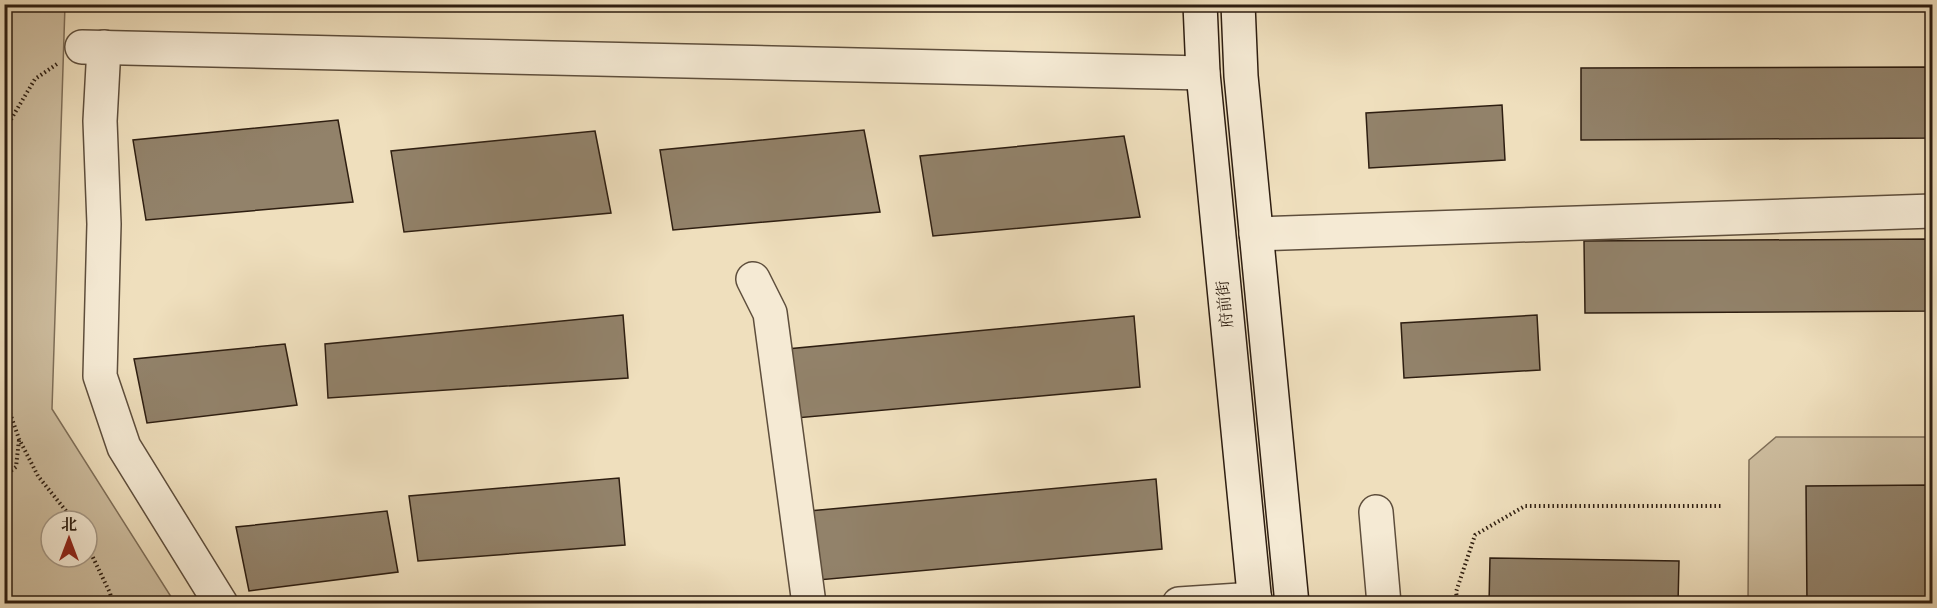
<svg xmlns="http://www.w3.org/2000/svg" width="1937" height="608" viewBox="0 0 1937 608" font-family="Vollkorn,'Noto Serif SC',serif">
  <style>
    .green { fill: #cebea0; stroke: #7e6e58; stroke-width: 1.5; fill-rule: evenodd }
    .building { fill: #92826a; stroke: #2e1e11; stroke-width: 1.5 }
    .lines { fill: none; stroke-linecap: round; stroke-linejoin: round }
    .street-casing { stroke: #5e4e3c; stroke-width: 36 }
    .secondary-casing { stroke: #2e1e11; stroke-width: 36 }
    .path { stroke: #2e1e11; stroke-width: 4; stroke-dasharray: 1.5 3; stroke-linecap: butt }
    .street { stroke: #f5ead4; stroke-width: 33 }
    .secondary { stroke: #f5ead4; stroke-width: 33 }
    .labels { text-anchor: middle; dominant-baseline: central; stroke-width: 5; stroke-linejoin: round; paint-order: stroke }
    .street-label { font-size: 16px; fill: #2e1e11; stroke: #f5ead4 }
  </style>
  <rect width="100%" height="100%" fill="#efdfbd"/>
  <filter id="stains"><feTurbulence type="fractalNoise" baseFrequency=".00333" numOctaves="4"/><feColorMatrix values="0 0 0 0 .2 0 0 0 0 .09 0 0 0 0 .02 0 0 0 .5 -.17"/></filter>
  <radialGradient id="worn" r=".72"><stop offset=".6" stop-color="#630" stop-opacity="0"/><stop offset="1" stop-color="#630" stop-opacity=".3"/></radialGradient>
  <g class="green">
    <path d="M4,5h61l-13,404 123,194h-170zM51,521h36v36h-36z"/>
    <path d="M1776,437h156v166l-184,1 1,-144z"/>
  </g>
  <g class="building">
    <path d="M1932,67v71l-351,2v-72z"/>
    <path d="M1502,105l3,55 -136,8 -3,-55z"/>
    <path d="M338,120l15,82 -207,18 -13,-80z"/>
    <path d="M864,130l16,82 -207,18 -13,-80z"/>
    <path d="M595,131l16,82 -207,19 -13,-81z"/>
    <path d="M1124,136l16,81 -207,19 -13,-80z"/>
    <path d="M1932,239v72l-347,2 -1,-72z"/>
    <path d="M623,315l5,63 -300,20 -3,-54z"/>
    <path d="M1537,315l3,55 -136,8 -3,-55z"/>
    <path d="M1134,316l6,71 -344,31 -9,-69z"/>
    <path d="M285,344l12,61 -150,18 -13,-64z"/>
    <path d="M619,478l6,67 -207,16 -9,-65z"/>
    <path d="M1156,479l6,70 -344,31 -9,-69z"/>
    <path d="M1932,485v119h-125l-1,-118z"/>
    <path d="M387,511l11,61 -149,19 -13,-64z"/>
    <path d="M1490,558l189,3 -1,43h-189z"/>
  </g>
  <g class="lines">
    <defs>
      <g id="street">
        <path d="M82,47l1121,26"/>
        <path d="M104,47l-4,74 4,103 -4,152 24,71 97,157"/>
        <path d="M1256,234l676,-23"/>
        <path d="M753,279l17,34 39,291"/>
        <path d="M1376,512l8,92"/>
        <path d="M1179,604l76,-5"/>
      </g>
      <g id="secondary">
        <path d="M1200,4l3,69 52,531"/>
        <path d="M1238,4l3,72 51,528"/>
      </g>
    </defs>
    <use href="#street" class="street-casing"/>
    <use href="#secondary" class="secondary-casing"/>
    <g class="path">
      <path d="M4,131l31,-52 22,-15"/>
      <path d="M4,221l3,38 -3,5"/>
      <path d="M4,396l15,43 19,37 36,45"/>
      <path d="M4,476l12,-9 3,-27"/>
      <path d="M87,545l23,48 3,11"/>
      <path d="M1458,604l-2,-12 19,-57 50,-29h196"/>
    </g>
    <use href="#street" class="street"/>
    <use href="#secondary" class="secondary"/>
  </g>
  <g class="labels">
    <g class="street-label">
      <text transform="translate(1226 304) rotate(-96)">府前街</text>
    </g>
  </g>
  <rect width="1937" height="608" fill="none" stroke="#efdfbd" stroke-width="24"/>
  <rect x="6" y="6" width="1925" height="596" fill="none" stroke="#2e1e11" stroke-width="3"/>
  <rect x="12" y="12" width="1913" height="584" fill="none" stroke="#2e1e11" stroke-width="1.5"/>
  <g transform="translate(69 539)"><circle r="28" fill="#f5ead4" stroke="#a59886" stroke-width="1.5"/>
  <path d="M0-4.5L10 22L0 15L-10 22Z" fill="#8f2418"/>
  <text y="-9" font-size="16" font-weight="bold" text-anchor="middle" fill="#2e1e11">北</text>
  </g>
  <rect width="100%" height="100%" filter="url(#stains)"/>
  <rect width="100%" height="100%" fill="url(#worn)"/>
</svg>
